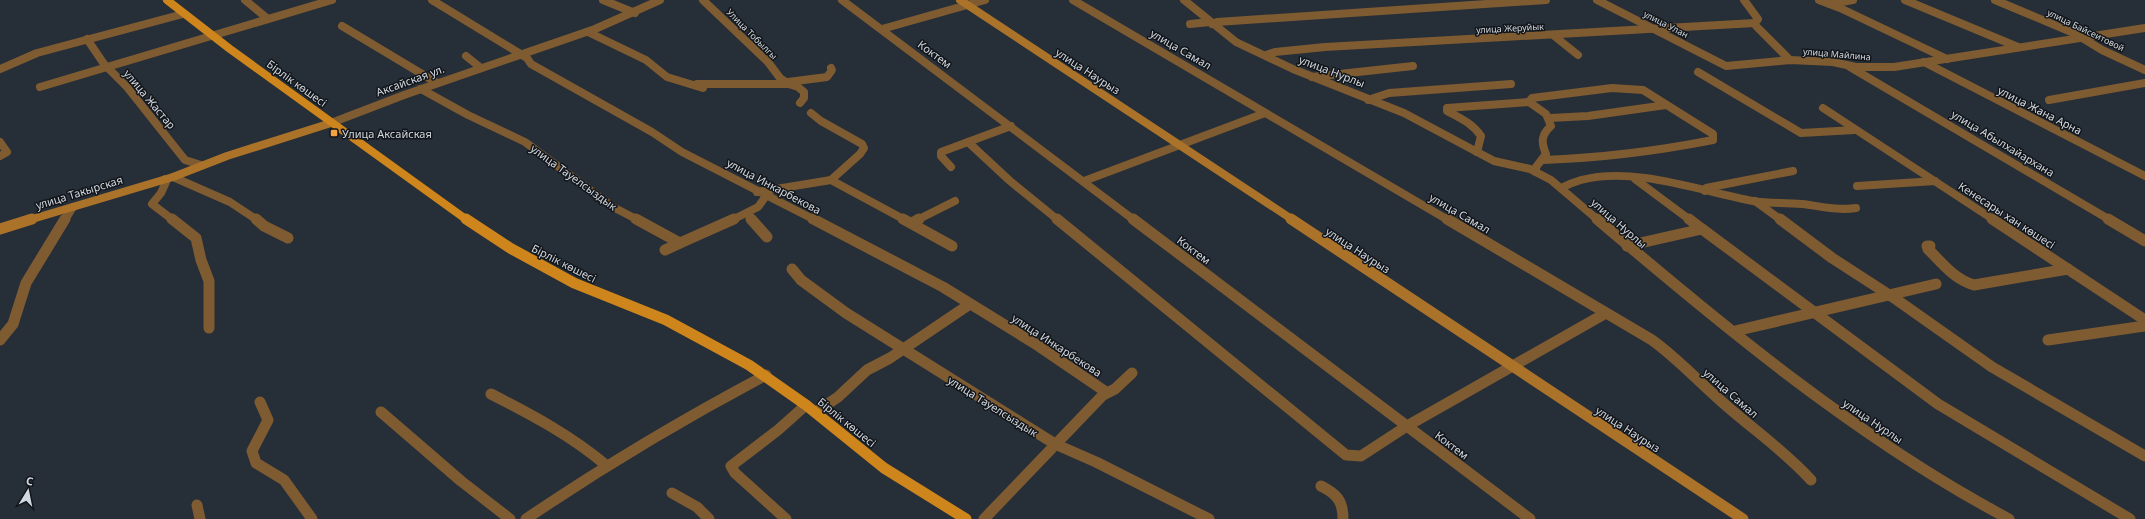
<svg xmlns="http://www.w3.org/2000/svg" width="2145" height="519" viewBox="0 0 2145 519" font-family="'Noto Sans',sans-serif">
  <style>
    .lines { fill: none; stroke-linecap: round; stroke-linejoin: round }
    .street-far1 { stroke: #7e5b31; stroke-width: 8 }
    .street { stroke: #7e5b31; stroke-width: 11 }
    .secondary-far1 { stroke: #ab732a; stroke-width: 8 }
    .secondary { stroke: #ab732a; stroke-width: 11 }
    .primary-far1 { stroke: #ce851c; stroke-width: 8 }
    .primary { stroke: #ce851c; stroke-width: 11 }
    .poi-dot { fill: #f3a442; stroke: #12161b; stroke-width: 1.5 }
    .labels { text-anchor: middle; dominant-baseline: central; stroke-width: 3; stroke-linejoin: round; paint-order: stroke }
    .far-street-label { font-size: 9px; fill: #d2d8df; stroke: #12161b }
    .street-label { font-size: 11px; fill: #d2d8df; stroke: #12161b }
    .poi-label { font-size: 11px; fill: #d2d8df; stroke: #12161b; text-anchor: start }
  </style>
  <rect width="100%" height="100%" fill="#262e38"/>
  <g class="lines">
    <g class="street-far1">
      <path d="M245,0l23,19"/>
      <path d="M432,0l95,58 4,6 121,68 30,20 133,68"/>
      <path d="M603,0l32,13"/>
      <path d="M703,0l65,62 12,16 9,6"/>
      <path d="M842,0l292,220"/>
      <path d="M1073,0l375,220"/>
      <path d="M1184,0l52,42 57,27 111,44 90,48 36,8 21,11 47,40"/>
      <path d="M1597,0l129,66 64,-6 43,2 23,5h38l251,-39"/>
      <path d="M1744,0l14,19 -3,4 1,3 34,34"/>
      <path d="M1819,0l21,8 107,51"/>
      <path d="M1905,0l113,47"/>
      <path d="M1995,0l81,34 26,16 43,20"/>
      <path d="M1830,4l23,-4"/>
      <path d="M1190,24l20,-2"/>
      <path d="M1212,24l5,-2 329,-22"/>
      <path d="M342,26l95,57"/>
      <path d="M882,29l103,-29"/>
      <path d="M588,32l58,28 21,17 36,11"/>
      <path d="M1553,35l25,20"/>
      <path d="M87,39l17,25 23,23 58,73 16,5"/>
      <path d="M1266,55l9,-3 50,-5 430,-24"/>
      <path d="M466,56l15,12"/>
      <path d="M1924,62l221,114"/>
      <path d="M1850,67l260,153"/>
      <path d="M0,69l37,-16 146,-39"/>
      <path d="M1698,72l103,61 54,-3"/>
      <path d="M1312,77l101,-11"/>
      <path d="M788,82l39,-5 5,-7 -1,-2"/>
      <path d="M697,84h92l9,3 6,5v6l-4,5"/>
      <path d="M40,87l292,-87"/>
      <path d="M421,89l47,26 57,27 88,65 25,13"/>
      <path d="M1368,100l21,-7 122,-9"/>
      <path d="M2049,100l96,-17"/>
      <path d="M1823,108l171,112"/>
      <path d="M1550,118l38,-2 78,-11"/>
      <path d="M331,123l73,-28 191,-66 65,-29"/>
      <path d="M0,142l7,10 -7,4"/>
      <path d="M968,142l42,39 48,39"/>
      <path d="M1477,152l4,-16c-9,-13 -21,-18 -34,-25v-3l82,-6"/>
      <path d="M951,167l-10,-11v-4l70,-26"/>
      <path d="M1536,172v-5l10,-13c-5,-12 -5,-19 5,-28l-5,-12 -17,-12 3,-4 80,-10 31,2 70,44v6c-56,11 -113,18 -170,20"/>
      <path d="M173,177l57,25 27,18"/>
      <path d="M165,179l1,3 -5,11 -9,11 21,16"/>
      <path d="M1635,179l55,41"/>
      <path d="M831,180l74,40"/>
      <path d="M1084,181l181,-68"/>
      <path d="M1857,186l78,-5"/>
      <path d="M1561,188c6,-3 13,-6 20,-8 53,-14 119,11 172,21 16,3 32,1 49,3 18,2 36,7 54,4"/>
      <path d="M1705,191l1,-3 87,-17"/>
      <path d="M757,192l74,-12 29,-26 4,-6 -2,-4 -41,-23 -10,-8"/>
      <path d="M1755,201l26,19"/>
      <path d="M748,213l3,7"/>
      <path d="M65,220l8,-13"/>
      <path d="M732,220l26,-13 8,-11"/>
      <path d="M917,220l38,-19"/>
    </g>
    <g class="street">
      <path d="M172,219l24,19 5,22 8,21v47"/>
      <path d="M256,219l8,7 24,12"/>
      <path d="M636,219l44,24 54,-24"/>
      <path d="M751,219l16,18"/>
      <path d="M813,219l130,68 91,56 72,49"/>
      <path d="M903,219l49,27"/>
      <path d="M1057,219l289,236 15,1 46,-30 199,-113"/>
      <path d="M1133,219l397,300"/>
      <path d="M1447,219l205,121c25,18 46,41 69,61 30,27 63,49 90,79"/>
      <path d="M1597,219c128,109 263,221 412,300"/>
      <path d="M1689,219l13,10"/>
      <path d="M1780,219l52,39 65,42 95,67 153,89"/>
      <path d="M1992,219l153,101"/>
      <path d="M2108,219l37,22"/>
      <path d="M912,223l7,-4"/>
      <path d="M1627,246l75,-17 236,175 192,115"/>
      <path d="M1930,246h-3l1,3c14,14 26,30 46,36l94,-16"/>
      <path d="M665,250l15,-7"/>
      <path d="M792,269l9,11 45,33 209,131 41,18 113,57"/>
      <path d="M1735,331l201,-47"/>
      <path d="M0,340l13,-16 13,-41 39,-64"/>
      <path d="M2048,340l97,-14"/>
      <path d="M491,394c41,21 81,42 116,72"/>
      <path d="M260,402l8,18 -16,31 4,12 28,17 28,39"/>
      <path d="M381,412l80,69 49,38"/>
      <path d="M816,412l22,-15 29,-27 23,-12 80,-54"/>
      <path d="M1321,486c16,8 22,15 22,33"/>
      <path d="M672,493l25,14 12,12"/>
      <path d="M197,505l3,14"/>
      <path d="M526,519c78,-53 157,-100 240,-144"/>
      <path d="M786,519l-51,-46 -4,-7 47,-36 28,-25"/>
      <path d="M984,519l119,-124 12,-6 17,-16"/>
    </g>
    <g class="secondary-far1">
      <path d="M960,0l333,220"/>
      <path d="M29,220l144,-43 54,-21 104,-33"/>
    </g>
    <g class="secondary">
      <path d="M1291,219l452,300"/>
      <path d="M0,229l32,-10"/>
    </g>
    <path class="primary-far1" d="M167,0l63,49 237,171"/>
    <path class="primary" d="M466,219l44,29 64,35 92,37 83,45 57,40 78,63 82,51"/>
  </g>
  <rect class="poi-dot" x="330" y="129" width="8" height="8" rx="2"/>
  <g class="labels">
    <g class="far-street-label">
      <text transform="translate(1666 24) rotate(27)">улица Улан</text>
      <text transform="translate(1510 28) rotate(-3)">улица Жеруйык</text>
      <text transform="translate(2086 30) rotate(26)">улица Байсеитовой</text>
      <text transform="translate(752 34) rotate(45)">Улица Тобылгы</text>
      <text transform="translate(1837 54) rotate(5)">улица Майлина</text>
    </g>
    <g class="street-label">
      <text transform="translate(1181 49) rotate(30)">улица Самал</text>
      <text transform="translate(935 54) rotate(36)">Коктем</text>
      <text transform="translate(1088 71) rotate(33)">улица Наурыз</text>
      <text transform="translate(1332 71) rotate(21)">улица Нурлы</text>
      <text transform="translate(410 80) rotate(-20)">Аксайская ул.</text>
      <text transform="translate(297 83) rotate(36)">Бірлік көшесі</text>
      <text transform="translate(150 99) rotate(50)">улица Жастар</text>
      <text transform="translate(2040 110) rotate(27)">улица Жана Арна</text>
      <text transform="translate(2003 143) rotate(31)">улица Абылхайархана</text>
      <text transform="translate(574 177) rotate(36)">улица Тауелсыздык</text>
      <text transform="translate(774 186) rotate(28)">улица Инкарбекова</text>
      <text transform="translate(79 192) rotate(-17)">улица Такырская</text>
      <text transform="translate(1460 213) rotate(30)">улица Самал</text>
      <text transform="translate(2007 215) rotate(33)">Кенесары хан көшесі</text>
      <text transform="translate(1619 223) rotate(41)">улица Нурлы</text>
      <text transform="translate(1194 250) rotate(37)">Коктем</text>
      <text transform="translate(1358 250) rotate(33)">улица Наурыз</text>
      <text transform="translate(564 263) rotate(27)">Бірлік көшесі</text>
      <text transform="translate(1057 345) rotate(33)">улица Инкарбекова</text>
      <text transform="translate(1731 393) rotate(41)">улица Самал</text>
      <text transform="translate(993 406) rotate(32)">улица Тауелсыздык</text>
      <text transform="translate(1873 421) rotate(34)">улица Нурлы</text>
      <text transform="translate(847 422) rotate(39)">Бірлік көшесі</text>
      <text transform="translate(1628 429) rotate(33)">улица Наурыз</text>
      <text transform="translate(1452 445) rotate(37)">Коктем</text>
    </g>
    <g class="poi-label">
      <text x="342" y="133">Улица Аксайская</text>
    </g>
  </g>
  <g transform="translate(28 491) rotate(10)" stroke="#12161b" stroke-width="3" paint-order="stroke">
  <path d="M0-3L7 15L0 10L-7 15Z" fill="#d2d8df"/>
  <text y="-6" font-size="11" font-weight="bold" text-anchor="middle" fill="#d2d8df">С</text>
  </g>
</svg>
